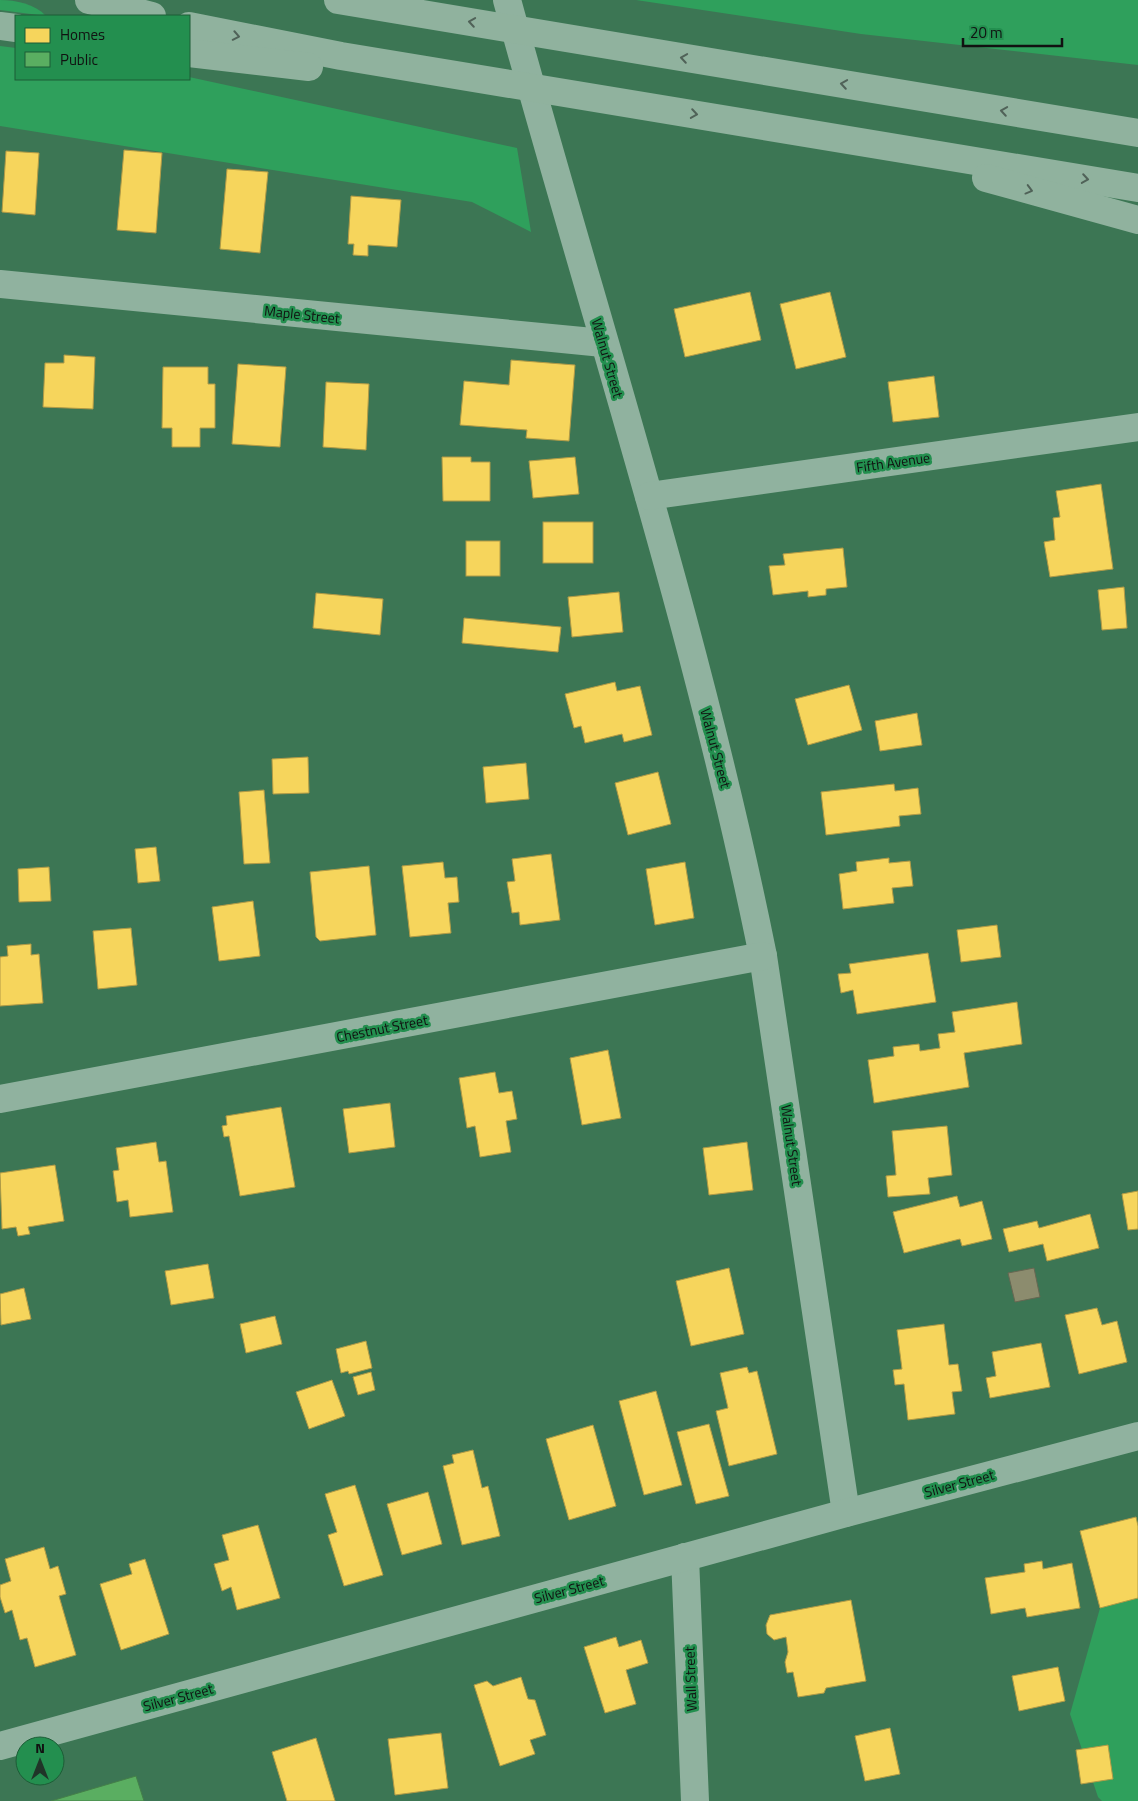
<svg xmlns="http://www.w3.org/2000/svg" width="1138" height="1801" viewBox="0 0 1138 1801" font-family="'Titillium Web',sans-serif">
  <style>
    .green { fill: #2fa05c }
    .homes { fill: #f6d55c; stroke: #b19a46 }
    .public { fill: #5aae61; stroke: #447f49 }
    .industry { fill: #8c8c6e; stroke: #676752 }
    .lines { fill: none; stroke-linecap: round; stroke-linejoin: round }
    .street { stroke: #90b29f; stroke-width: 28 }
    .highway { stroke: #90b29e; stroke-width: 28 }
    .oneway { stroke: #506258 }
    .labels { text-anchor: middle; dominant-baseline: central; stroke-width: 5; stroke-linejoin: round; paint-order: stroke }
    .street-label { font-size: 14px; fill: #111; stroke: #238f4f }
  </style>
  <rect width="100%" height="100%" fill="#3c7654"/>
  <g class="green">
    <path d="M0,0c16,0 35,4 46,16l-46,-6z"/>
    <path d="M636,0h502v65l-277,-31z"/>
    <path d="M0,46l16,2v31l173,-2 328,71 14,84 -59,-30 -472,-76z"/>
    <path d="M1138,1577v224h-36l-4,-4 -28,-83 38,-134z"/>
  </g>
  <g class="homes">
    <path d="M124,150l38,3 -6,80 -39,-3z"/>
    <path d="M6,151l33,2 -4,62 -33,-3z"/>
    <path d="M227,169l41,3 -8,81 -40,-4z"/>
    <path d="M351,196l50,4 -4,47 -29,-2v11l-15,-1 1,-11h-6z"/>
    <path d="M750,292l11,48 -76,17 -11,-48z"/>
    <path d="M830,292l16,65 -50,12 -16,-65z"/>
    <path d="M64,355l31,2 -2,52 -50,-2 2,-44h19z"/>
    <path d="M511,360l64,5 -6,76 -43,-3 1,-8 -67,-5 4,-44 45,4z"/>
    <path d="M238,364l48,3 -6,80 -48,-3z"/>
    <path d="M163,367h45v17h7v44h-15v19h-28v-19h-10z"/>
    <path d="M934,376l5,41 -46,5 -5,-40z"/>
    <path d="M326,382l43,2 -3,66 -43,-3z"/>
    <path d="M442,457h29v5h19v39h-47z"/>
    <path d="M575,457l4,37 -46,4 -4,-37z"/>
    <path d="M1101,484l12,85 -63,8 -6,-35 11,-2 -2,-22 7,-1 -4,-26z"/>
    <rect x="543" y="522" width="50" height="41"/>
    <rect x="466" y="541" width="34" height="35"/>
    <path d="M843,548l4,39 -21,2v6l-18,2v-6l-35,4 -4,-29 16,-1 -2,-11z"/>
    <path d="M1124,587l3,41 -25,2 -4,-40z"/>
    <path d="M619,592l4,40 -51,5 -4,-40z"/>
    <path d="M316,593l67,6 -3,36 -67,-7z"/>
    <path d="M464,618l97,9 -3,25 -96,-9z"/>
    <path d="M615,682l2,9 23,-5 12,49 -28,7 -2,-8 -37,9 -4,-17 -7,2 -9,-34z"/>
    <path d="M849,685l13,45 -54,15 -13,-46z"/>
    <path d="M917,713l5,32 -42,6 -5,-30z"/>
    <path d="M308,757l1,36 -36,1 -1,-35z"/>
    <path d="M526,763l3,36 -43,4 -3,-36z"/>
    <path d="M658,772l13,52 -43,11 -13,-52z"/>
    <path d="M894,784l1,7 23,-3 3,26 -22,2 1,10 -74,9 -5,-43z"/>
    <path d="M264,790l6,73 -26,1 -5,-72z"/>
    <path d="M156,847l4,34 -22,2 -3,-34z"/>
    <path d="M551,854l9,66 -40,5 -1,-13 -7,1 -5,-31 8,-1 -3,-22z"/>
    <path d="M889,858v5l21,-2 3,25 -21,2 2,15 -51,6 -4,-35 18,-3 -1,-9z"/>
    <path d="M443,862l2,16 12,-1 2,25 -11,1 3,30 -41,4 -8,-71z"/>
    <path d="M685,862l9,56 -39,7 -9,-56z"/>
    <path d="M369,866l7,69 -56,6 -4,-4 -6,-65z"/>
    <path d="M49,867l2,34 -32,1 -1,-33z"/>
    <path d="M253,901l7,55 -41,5 -7,-54z"/>
    <path d="M997,925l4,32 -40,5 -4,-32z"/>
    <path d="M131,928l6,57 -39,4 -5,-58z"/>
    <path d="M31,944v11l8,-1 4,49 -43,3v-49l8,-1 -1,-10z"/>
    <path d="M928,953l8,49 -79,12 -4,-24 -12,3 -3,-19 13,-1 -2,-9z"/>
    <path d="M1017,1002l5,42 -58,9 5,34 -95,16 -6,-43 26,-4 -1,-9 26,-3 1,7 20,-3 -2,-14 17,-2 -3,-20z"/>
    <path d="M608,1050l13,68 -39,7 -12,-67z"/>
    <path d="M495,1072l4,21 13,-2 5,28 -11,2 5,31 -31,5 -5,-31 -8,2 -8,-50z"/>
    <path d="M390,1103l5,44 -46,6 -6,-44z"/>
    <path d="M281,1107l14,80 -55,9 -11,-60 -5,1 -2,-11 5,-1 -1,-9z"/>
    <path d="M947,1126l5,49 -24,3 2,16 -42,3 -2,-21 10,-1 -4,-44z"/>
    <path d="M156,1142l3,20 7,-1 7,51 -43,5 -2,-17 -11,2 -4,-31 6,-1 -3,-22z"/>
    <path d="M747,1142l6,48 -44,5 -6,-47z"/>
    <path d="M55,1165l9,56 -36,6 2,7 -12,2 -2,-9 -14,2 -2,-56z"/>
    <path d="M1138,1191v38l-10,1 -6,-36z"/>
    <path d="M957,1196l3,11 22,-6 10,38 -30,7 -2,-7 -56,14 -11,-41z"/>
    <path d="M1090,1214l9,34 -52,13 -4,-17 -34,8 -6,-23 34,-8 2,7z"/>
    <path d="M208,1264l6,34 -43,7 -6,-34z"/>
    <path d="M729,1268l15,66 -53,12 -15,-65z"/>
    <path d="M24,1288l7,31 -30,6 -1,-31z"/>
    <path d="M1097,1308l5,17 15,-4 10,41 -48,12 -14,-59z"/>
    <path d="M275,1316l7,28 -36,9 -6,-29z"/>
    <path d="M944,1324l5,41 9,-1 4,27 -10,1 3,22 -47,6 -4,-36 -9,1 -2,-15 9,-1 -5,-39z"/>
    <path d="M366,1341l6,27 -23,6 -1,-3 -7,2 -5,-24z"/>
    <path d="M1041,1343l9,44 -60,11 -4,-20 10,-2 -4,-24z"/>
    <path d="M747,1367l2,6 8,-2 20,83 -48,12 -13,-55 12,-3 -8,-35z"/>
    <path d="M371,1372l4,18 -17,5 -5,-18z"/>
    <path d="M332,1380l13,36 -36,13 -13,-37z"/>
    <path d="M656,1391l26,94 -38,10 -25,-94z"/>
    <path d="M709,1424l20,72 -33,8 -19,-72z"/>
    <path d="M593,1425l23,81 -47,14 -23,-81z"/>
    <path d="M473,1450l9,38 6,-2 12,50 -38,9 -19,-79 11,-3 -2,-8z"/>
    <path d="M355,1485l28,90 -39,11 -16,-51 9,-3 -12,-38z"/>
    <path d="M428,1492l14,52 -40,11 -15,-51z"/>
    <path d="M1136,1517l2,9v72l-38,10 -20,-77z"/>
    <path d="M258,1525l22,73 -43,12 -6,-23 -9,4 -8,-27 15,-4 -7,-25z"/>
    <path d="M44,1547l6,22 8,-3 8,28 -7,2 17,59 -41,12 -8,-29 -7,2 -8,-30 -7,3 -5,-16v-12l11,-4 -6,-22z"/>
    <path d="M145,1559l24,75 -48,16 -21,-66 32,-10 -3,-10z"/>
    <path d="M1042,1561l1,8 29,-6 8,45 -53,9 -2,-9 -34,6 -6,-36 40,-6 -1,-8z"/>
    <path d="M851,1600l15,81 -40,7 -2,5 -26,4 -5,-25 -6,1 -2,-11 3,-10 -2,-15 -12,3 -7,-6 -1,-9 4,-10z"/>
    <path d="M616,1637l3,10 22,-7 7,23 -22,7 10,34 -31,9 -21,-66z"/>
    <path d="M1058,1667l7,34 -46,10 -7,-35z"/>
    <path d="M521,1677l7,22 7,1 11,35 -16,5 5,14 -35,12 -26,-81 13,-4 6,5z"/>
    <path d="M890,1728l10,46 -35,7 -10,-45z"/>
    <path d="M441,1733l7,55 -53,7 -7,-56z"/>
    <path d="M316,1738l19,63h-48l-15,-49z"/>
    <path d="M1108,1745l5,34 -32,5 -5,-34z"/>
  </g>
  <path class="public" d="M136,1776l8,25h-93z"/>
  <path class="industry" d="M1034,1268l6,29 -25,5 -7,-29z"/>
  <g class="lines">
    <g class="street">
      <path d="M507,0c87,318 191,633 256,956l83,557"/>
      <path d="M0,284l603,59"/>
      <path d="M649,496l489,-69"/>
      <path d="M0,1099l763,-143"/>
      <path d="M685,1557l10,244"/>
      <path d="M0,1746l846,-233 292,-77"/>
    </g>
    <g class="highway">
      <path d="M89,0l63,16"/>
      <path d="M338,0l800,133"/>
      <path d="M0,26l16,2"/>
      <path d="M189,26l152,30 797,132"/>
      <path d="M189,53l120,14"/>
      <path d="M986,178l152,42"/>
    </g>
  </g>
  <defs><path id="oneway-chevron" d="M-2-3.5L2.5 0L-2 3.5" fill="none" stroke-width="1.6" stroke-linecap="round" stroke-linejoin="round" transform="scale(1.25)"/></defs>
  <g class="oneway">
    <use href="#oneway-chevron" transform="translate(472 22) rotate(-171)"/>
    <use href="#oneway-chevron" transform="translate(236 36) rotate(11)"/>
    <use href="#oneway-chevron" transform="translate(684 58) rotate(-171)"/>
    <use href="#oneway-chevron" transform="translate(844 84) rotate(-171)"/>
    <use href="#oneway-chevron" transform="translate(1004 111) rotate(-171)"/>
    <use href="#oneway-chevron" transform="translate(694 114) rotate(9)"/>
    <use href="#oneway-chevron" transform="translate(1085 179) rotate(9)"/>
    <use href="#oneway-chevron" transform="translate(1029 190) rotate(15)"/>
  </g>
  <g class="labels">
    <g class="street-label">
      <text transform="translate(302 314) rotate(6)">Maple Street</text>
      <text transform="translate(608 358) rotate(74)">Walnut Street</text>
      <text transform="translate(893 462) rotate(-8)">Fifth Avenue</text>
      <text transform="translate(716 748) rotate(75)">Walnut Street</text>
      <text transform="translate(382 1028) rotate(-11)">Chestnut Street</text>
      <text transform="translate(792 1145) rotate(82)">Walnut Street</text>
      <text transform="translate(959 1483) rotate(-15)">Silver Street</text>
      <text transform="translate(569 1589) rotate(-15)">Silver Street</text>
      <text transform="translate(690 1679) rotate(-92)">Wall Street</text>
      <text transform="translate(178 1697) rotate(-15)">Silver Street</text>
    </g>
  </g>
  <rect x="15" y="15" width="175" height="65" fill="#238f4f" stroke="#1c5d36"/>
  <rect x="25" y="28" width="25" height="15" fill="#f6d55c" stroke="#1c5d36"/>
  <text x="60" y="40" font-size="15" fill="#111111">Homes</text>
  <rect x="25" y="52" width="25" height="15" fill="#5aae61" stroke="#1c5d36"/>
  <text x="60" y="65" font-size="15" fill="#111111">Public</text>
  <g transform="translate(40 1761)"><circle r="24" fill="#238f4f" stroke="#1c5d36"/>
  <path d="M0-4L9 19L0 12L-9 19Z" fill="#203428"/>
  <text y="-8" font-size="14" font-weight="bold" text-anchor="middle" fill="#111111">N</text>
  </g>
  <path d="M963 38v8h99v-8" fill="none" stroke="#111111" stroke-width="2.5"/>
  <text x="970" y="38" font-size="15" fill="#111111" stroke="#238f4f" stroke-width="4" paint-order="stroke">20 m</text>
</svg>
